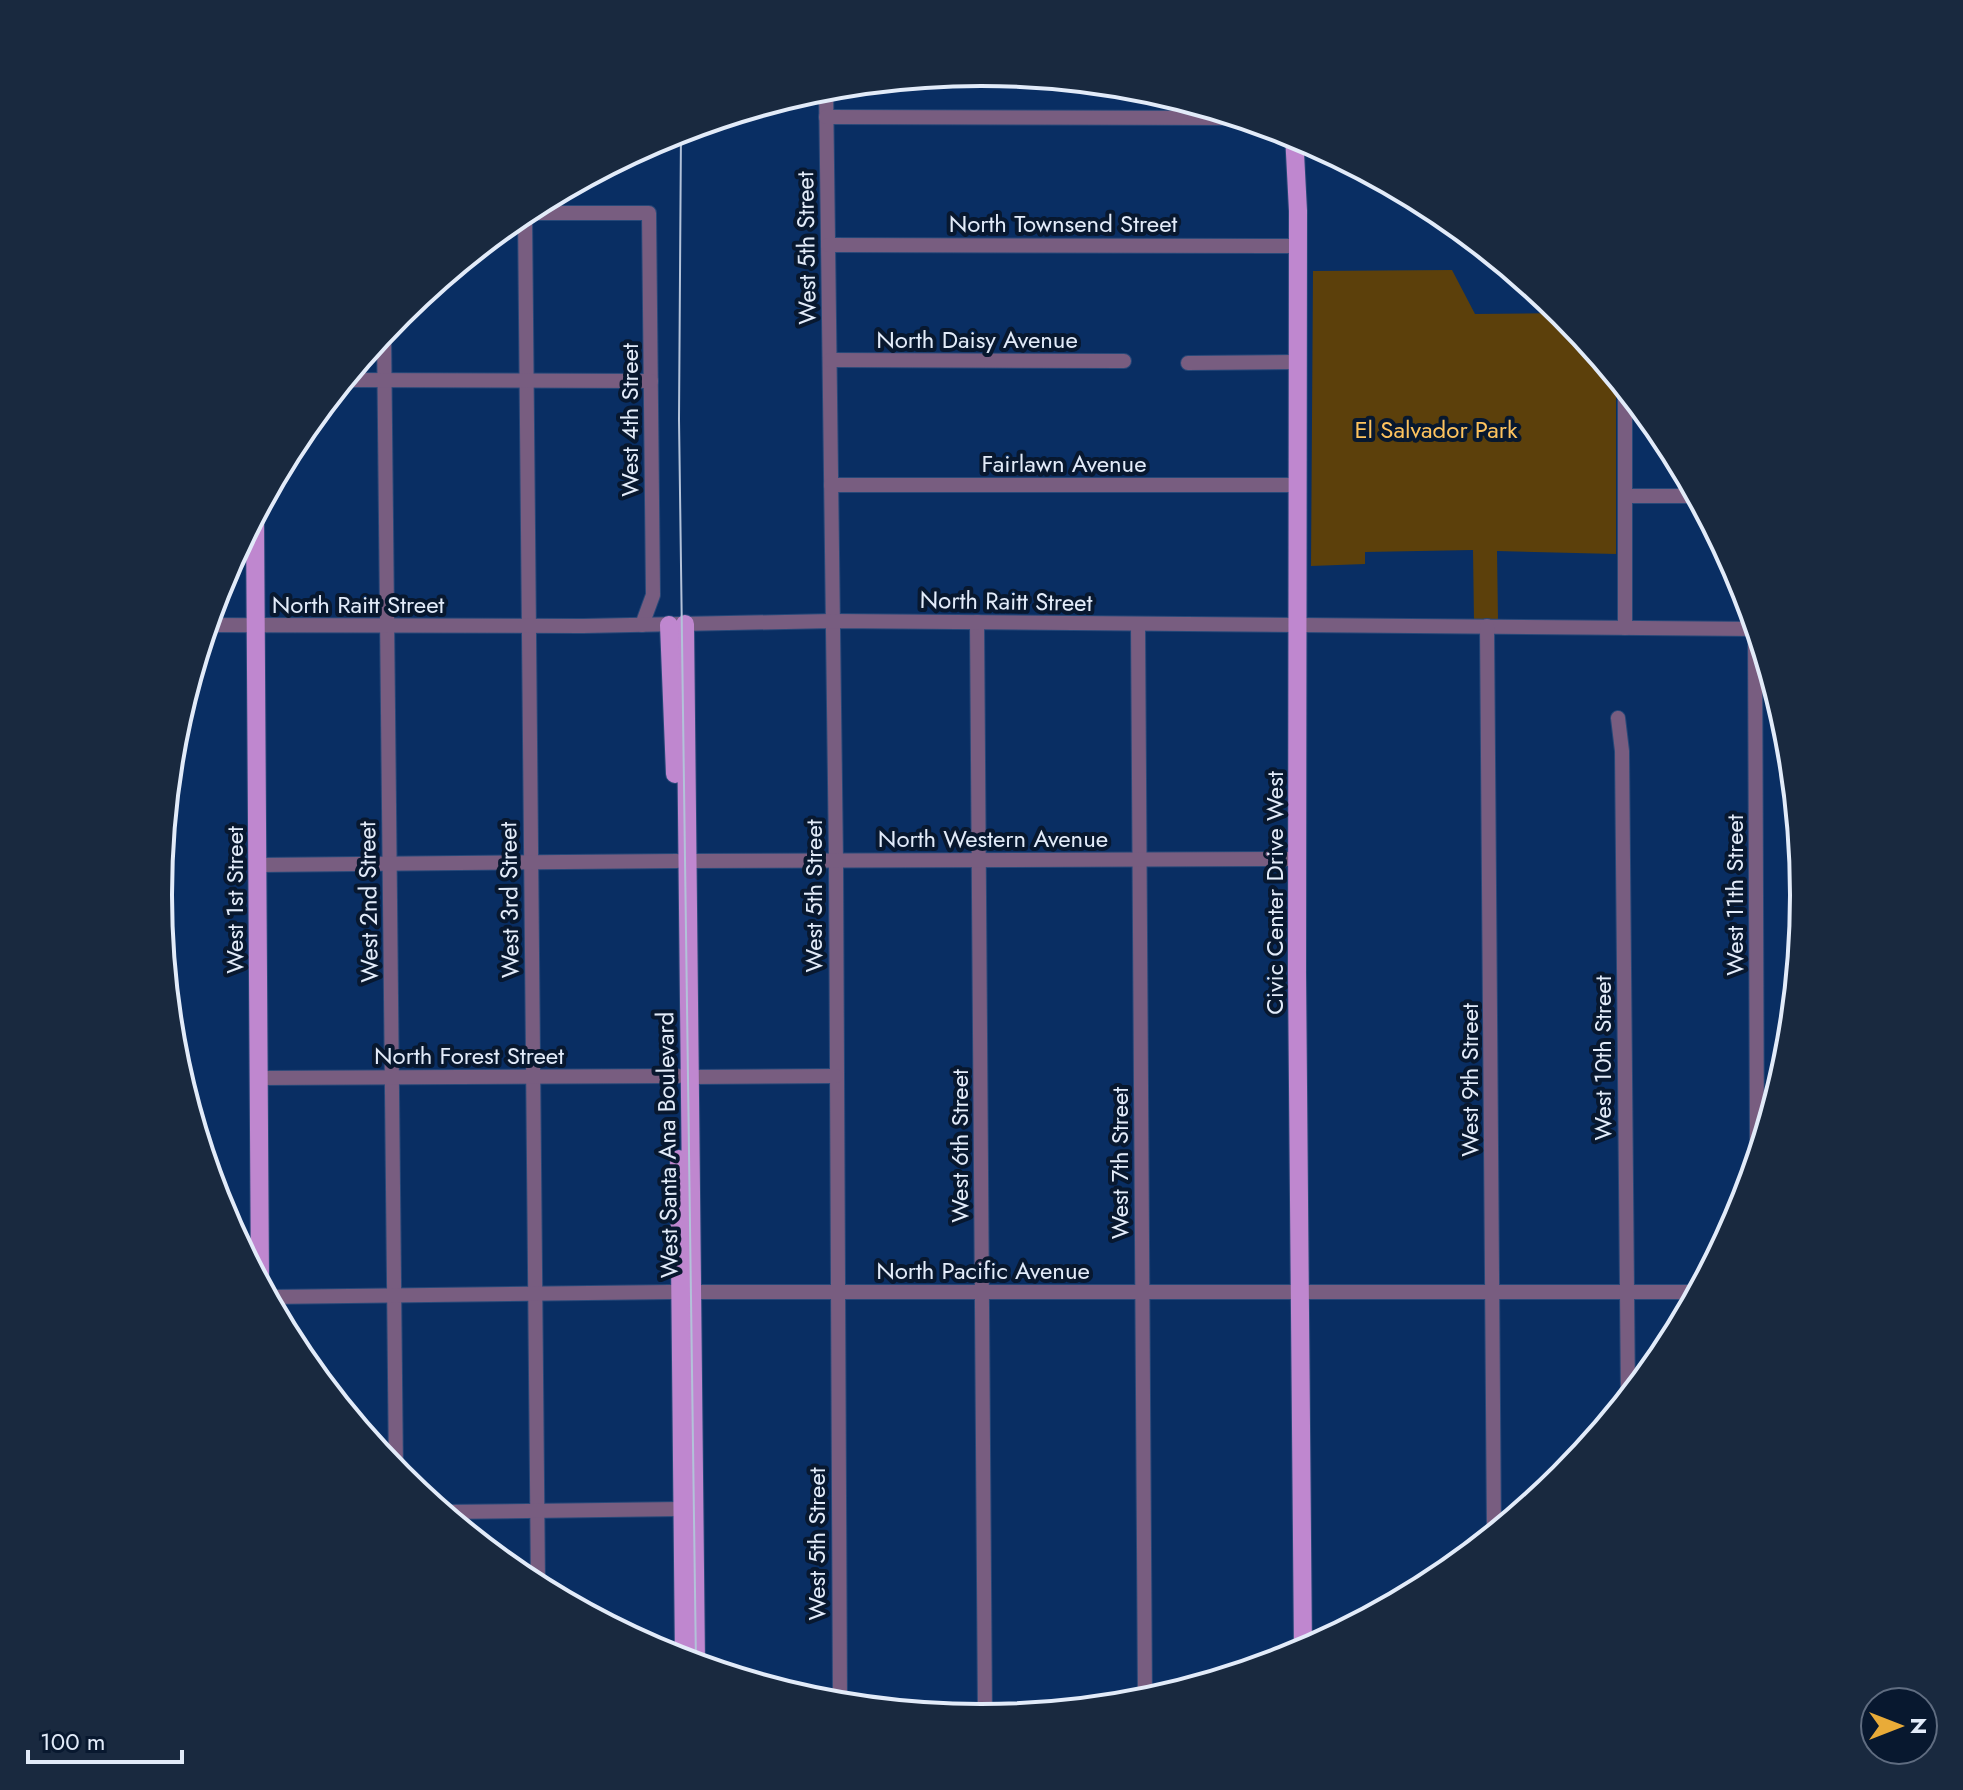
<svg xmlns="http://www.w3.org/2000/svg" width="1963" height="1790" viewBox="0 0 1963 1790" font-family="Jost,sans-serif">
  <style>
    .green { fill: #5c400b }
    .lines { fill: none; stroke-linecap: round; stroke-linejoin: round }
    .minor-casing { stroke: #274878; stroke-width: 16 }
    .major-casing { stroke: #274878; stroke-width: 20 }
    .minor { stroke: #785d80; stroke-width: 14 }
    .major { stroke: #bf87cf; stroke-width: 18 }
    .tram { stroke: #b3c2d9; stroke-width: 2 }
    .labels { text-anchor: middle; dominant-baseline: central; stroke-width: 8; stroke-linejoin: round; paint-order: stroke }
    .street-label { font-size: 24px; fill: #e2ebf9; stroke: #08182f }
    .park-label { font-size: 24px; fill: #fec35e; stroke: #08182f }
    .rim { fill: none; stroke: #e2ebf9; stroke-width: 4 }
  </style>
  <rect width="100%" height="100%" fill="#092e63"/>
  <path class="green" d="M1452,270l23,44 89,-1 52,64v177l-119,-3 1,69 -24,1 -1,-71 -108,2v12l-54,2 2,-295z"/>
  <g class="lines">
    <defs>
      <g id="minor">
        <path d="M826,87l10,774 4,843"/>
        <path d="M826,117l416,1"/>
        <path d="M522,213h127l4,382 -11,30"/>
        <path d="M525,213l13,1373"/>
        <path d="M828,245l470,1"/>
        <path d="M384,331l12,1141"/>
        <path d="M830,360l294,1"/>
        <path d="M1188,363l109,-1"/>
        <path d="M345,380l306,1"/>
        <path d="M831,485h466"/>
        <path d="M1625,496h72"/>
        <path d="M977,622l8,1096"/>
        <path d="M1138,624l7,1077"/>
        <path d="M207,625l376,1 249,-5 925,8"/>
        <path d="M1487,626l7,908"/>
        <path d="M1625,628v-240"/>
        <path d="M1755,629l2,532"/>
        <path d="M1618,718l4,33 6,648"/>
        <path d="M687,861l611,-2"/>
        <path d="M257,865l420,-4"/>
        <path d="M690,1077l146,-1"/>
        <path d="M259,1078l420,-2"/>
        <path d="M268,1297l401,-5h1029"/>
        <path d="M442,1512l240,-3"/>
      </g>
      <g id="major">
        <path d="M1294,134l4,77 -1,762 6,679"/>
        <path d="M255,517l5,766"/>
        <path d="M685,624l11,1040"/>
        <path d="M669,625l6,149"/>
        <path d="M679,1159l5,502"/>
      </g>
    </defs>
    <use href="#minor" class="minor-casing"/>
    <use href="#major" class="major-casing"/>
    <use href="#minor" class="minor"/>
    <use href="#major" class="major"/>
    <path class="tram" d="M681,130l-2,289 17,1245"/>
  </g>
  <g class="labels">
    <g class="street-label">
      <text x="1063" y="223">North Townsend Street</text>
      <text transform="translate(806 248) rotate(-91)">West 5th Street</text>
      <text x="977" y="339">North Daisy Avenue</text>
      <text transform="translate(629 420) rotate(-90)">West 4th Street</text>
      <text x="1064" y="463">Fairlawn Avenue</text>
      <text transform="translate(1006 601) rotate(1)">North Raitt Street</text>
      <text x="358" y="604">North Raitt Street</text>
      <text x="993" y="838">North Western Avenue</text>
      <text transform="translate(1274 893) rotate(-90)">Civic Center Drive West</text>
      <text transform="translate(1734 895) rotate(-90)">West 11th Street</text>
      <text transform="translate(813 896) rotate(-90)">West 5th Street</text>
      <text transform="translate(234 900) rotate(-90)">West 1st Street</text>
      <text transform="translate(509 900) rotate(-91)">West 3rd Street</text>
      <text transform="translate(368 902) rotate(-91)">West 2nd Street</text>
      <text x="469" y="1055">North Forest Street</text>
      <text transform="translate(1602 1058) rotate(-90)">West 10th Street</text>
      <text transform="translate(1469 1080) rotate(-90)">West 9th Street</text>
      <text transform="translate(667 1145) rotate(-91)">West Santa Ana Boulevard</text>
      <text transform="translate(959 1146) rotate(-90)">West 6th Street</text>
      <text transform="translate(1119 1163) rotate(-90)">West 7th Street</text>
      <text x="983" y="1270">North Pacific Avenue</text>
      <text transform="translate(816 1544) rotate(-90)">West 5th Street</text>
    </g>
    <g class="park-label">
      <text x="1436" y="429">El Salvador Park</text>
    </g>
  </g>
  <path d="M0 0H1963V1790H0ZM172 895a809 809 0 1 1 1618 0a809 809 0 1 1-1618 0Z" fill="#19293f" fill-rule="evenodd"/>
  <path class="rim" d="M172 895a809 809 0 1 1 1618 0a809 809 0 1 1-1618 0Z"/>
  <g transform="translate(1899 1726) rotate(90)"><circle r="38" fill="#08182f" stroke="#5f6c80" stroke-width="2"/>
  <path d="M0-6L14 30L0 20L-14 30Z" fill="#e9ab38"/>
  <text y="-12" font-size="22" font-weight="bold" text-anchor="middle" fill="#e2ebf9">N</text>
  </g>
  <path d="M28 1750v12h154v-12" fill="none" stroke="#e2ebf9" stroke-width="4"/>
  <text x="40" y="1750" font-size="24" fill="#e2ebf9" stroke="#08182f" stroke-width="6" paint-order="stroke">100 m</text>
</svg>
